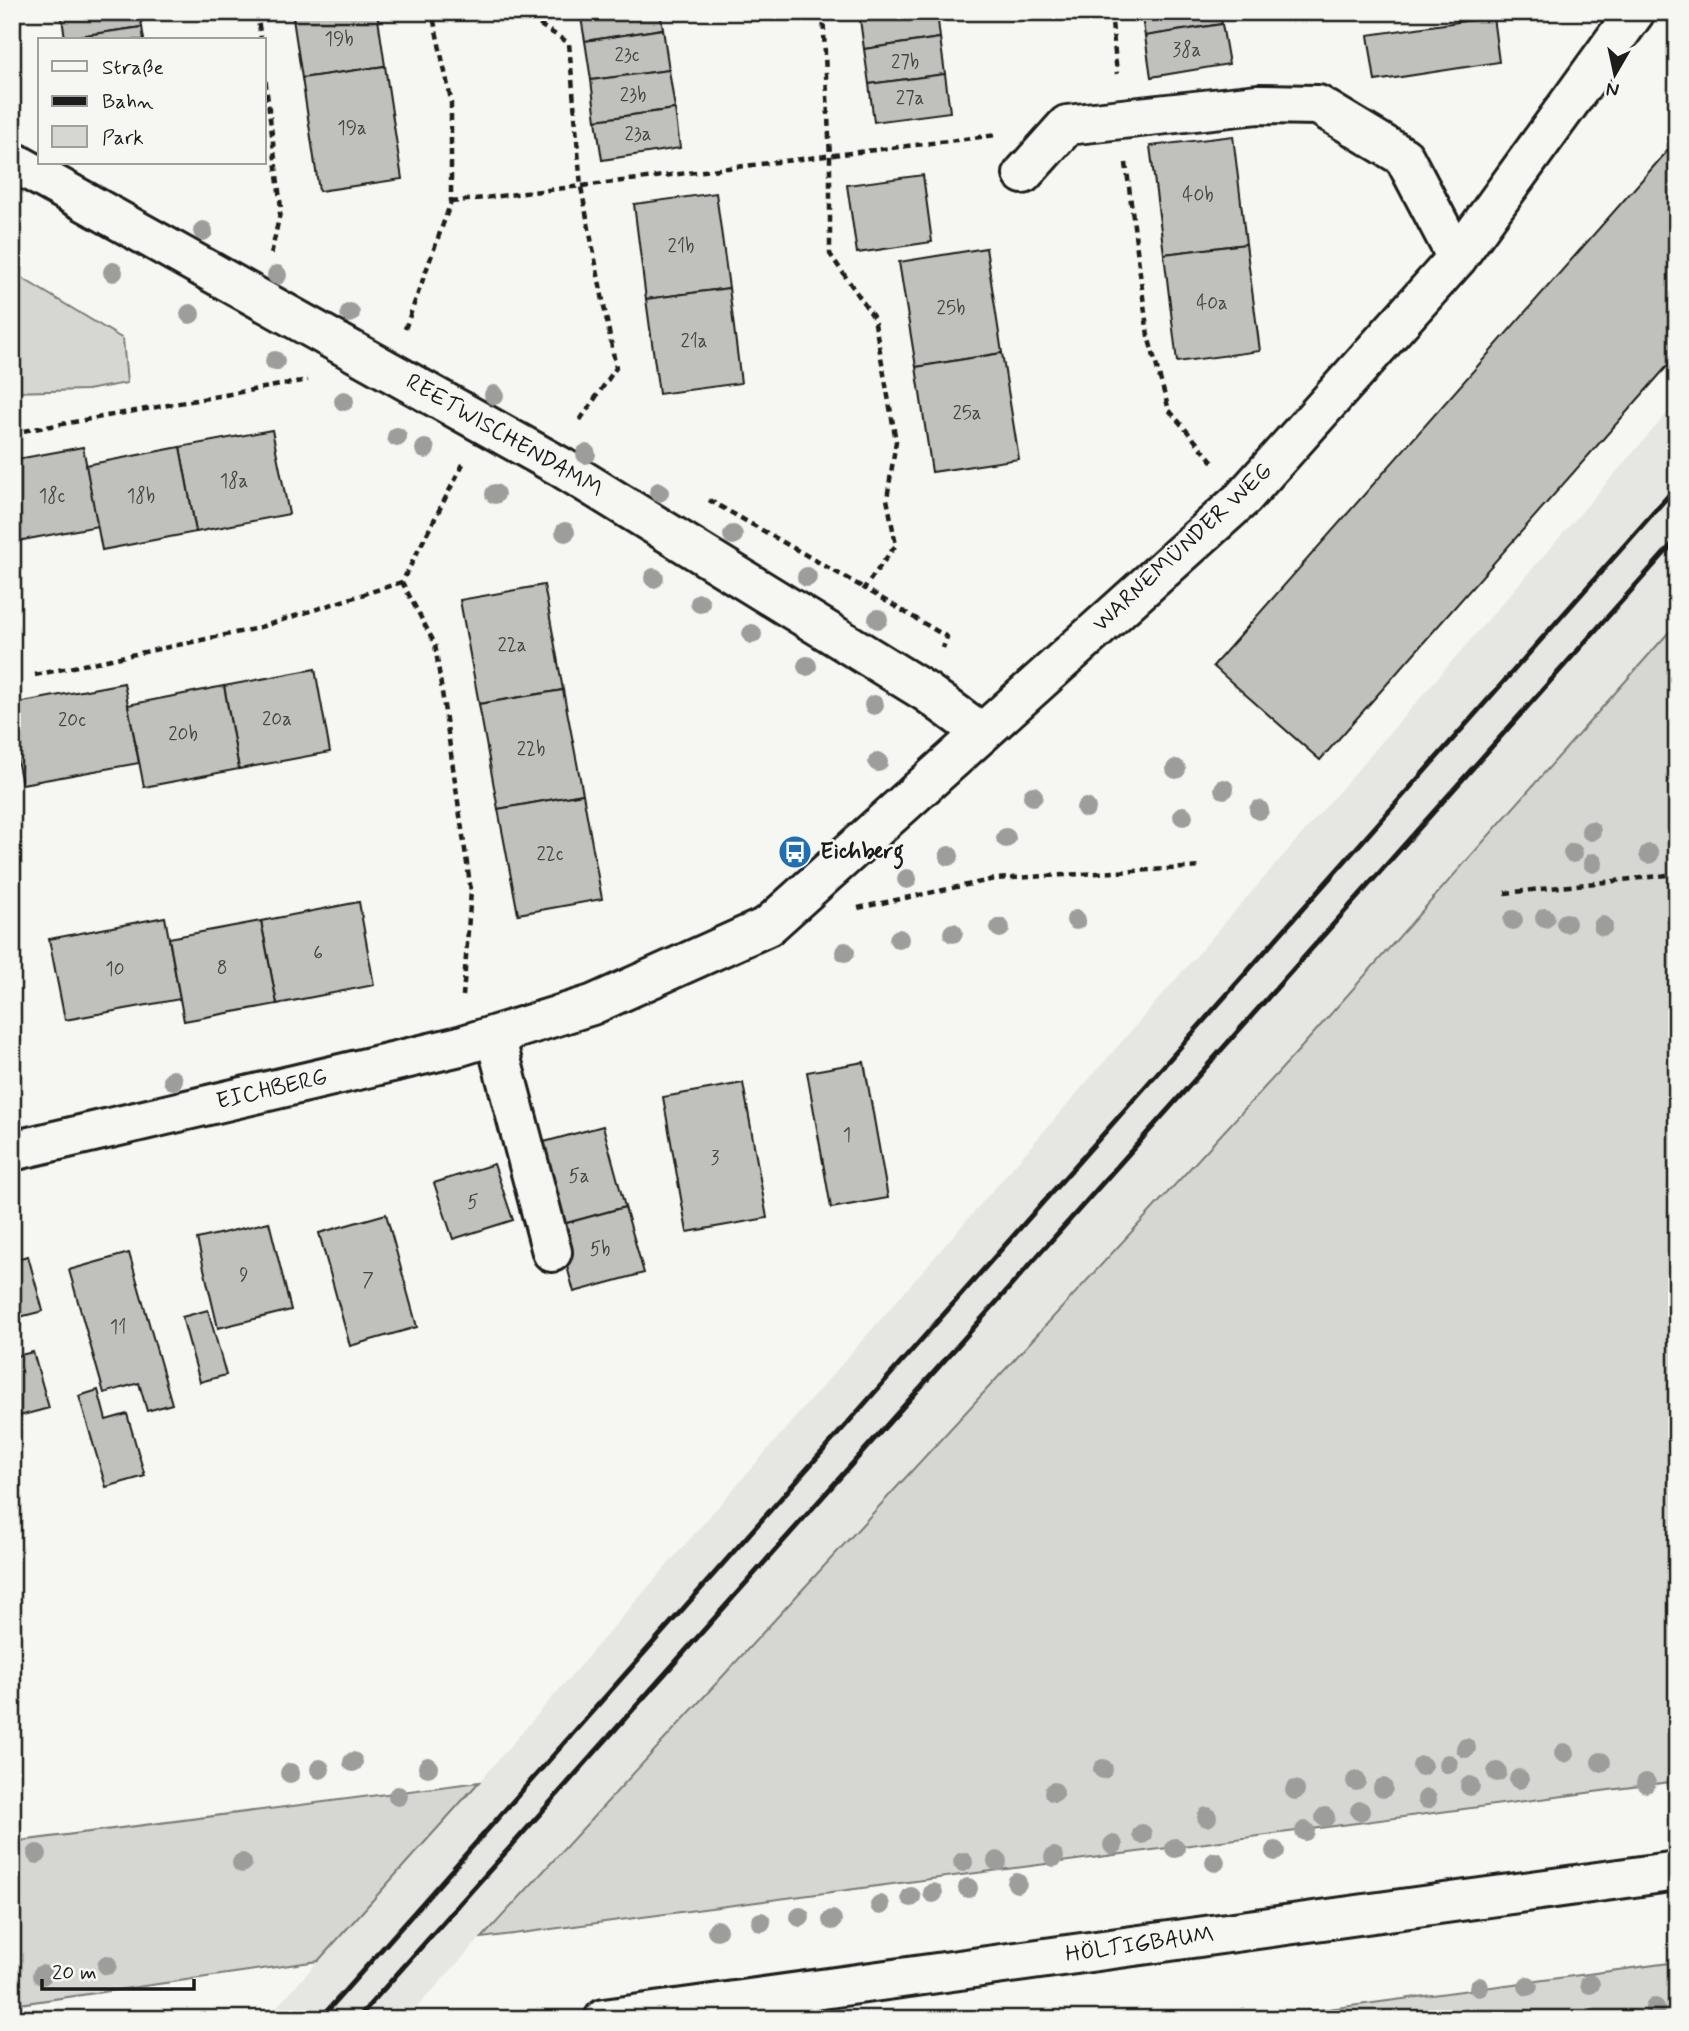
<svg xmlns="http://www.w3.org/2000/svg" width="1689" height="2031" viewBox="0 0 1689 2031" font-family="Mynerve,sans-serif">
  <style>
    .built { fill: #e6e6e2 }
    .green { fill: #d6d6d2; stroke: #797977; stroke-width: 2 }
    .building { fill: #c0c0bd; stroke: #1c1c1c; stroke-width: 2 }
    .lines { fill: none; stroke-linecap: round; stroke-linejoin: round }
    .minor-casing { stroke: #1c1c1c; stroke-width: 44 }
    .major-casing { stroke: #1c1c1c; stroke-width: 44 }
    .path { stroke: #1c1c1c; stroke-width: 4.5; stroke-dasharray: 7 5; stroke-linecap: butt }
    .minor { stroke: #f6f6f2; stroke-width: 38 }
    .major { stroke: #f6f6f2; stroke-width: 38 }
    .rail { stroke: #1c1c1c; stroke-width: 5 }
    .tree { fill: #9d9d9b }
    .labels { text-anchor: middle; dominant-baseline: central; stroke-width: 5; stroke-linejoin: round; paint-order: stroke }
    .number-label { font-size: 19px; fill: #454544 }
    .street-label { font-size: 23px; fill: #1c1c1c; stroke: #f6f6f2 }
    .poi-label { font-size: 23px; font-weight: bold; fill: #1c1c1c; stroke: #f6f6f2; text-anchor: start }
  </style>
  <rect width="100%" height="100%" fill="#f6f6f2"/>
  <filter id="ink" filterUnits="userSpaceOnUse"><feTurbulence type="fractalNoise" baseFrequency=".0143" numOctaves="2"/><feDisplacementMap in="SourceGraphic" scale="14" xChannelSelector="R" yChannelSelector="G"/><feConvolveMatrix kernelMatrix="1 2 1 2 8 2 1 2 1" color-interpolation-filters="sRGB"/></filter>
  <g filter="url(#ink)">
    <path class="built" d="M1677,402v221l-379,428 -892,968h-140l213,-237z"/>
    <g class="green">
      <path d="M12,272l111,67 4,44 -40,7 -75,2z"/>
      <path d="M1677,623v1158l-1195,157 816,-887z"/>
      <path d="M479,1782l-161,179 -306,44v-163z"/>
      <path d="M1677,1962v57h-423z"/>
    </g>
    <g class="building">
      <path d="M61,12h79l2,15 -77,11z"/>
      <path d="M292,12h85l8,54 -83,12z"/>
      <path d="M580,12h80l3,17 -78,12z"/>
      <path d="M859,12h78l3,26 -76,11z"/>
      <path d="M1141,12h79l2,12 -77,12z"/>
      <path d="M1457,12h68l-67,10z"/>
      <path d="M1493,17l6,45 -124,19 -7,-46z"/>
      <path d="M1222,24l7,40 -78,13 -6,-41z"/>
      <path d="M142,27l2,13h-78l-1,-2z"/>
      <path d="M663,29l6,41 -78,10 -6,-39z"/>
      <path d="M940,38l5,36 -76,10 -5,-35z"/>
      <path d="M385,66l17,113 -83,12 -17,-113z"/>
      <path d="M669,70l6,39 -79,11 -5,-40z"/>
      <path d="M945,74l5,38 -76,10 -5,-38z"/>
      <path d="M675,109l5,39 -78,12 -6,-40z"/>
      <path d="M1233,136l13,108 -82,10 -14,-108z"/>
      <path d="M1677,140v215l-357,405 -107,-94z"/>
      <path d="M923,175l9,67 -75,11 -10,-68z"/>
      <path d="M716,193l13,95 -83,11 -12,-95z"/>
      <path d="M1246,244l14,107 -83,11 -13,-108z"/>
      <path d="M986,248l16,105 -86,14 -17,-105z"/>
      <path d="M729,288l12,95 -82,11 -13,-95z"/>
      <path d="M1002,353l17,106 -87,13 -16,-105z"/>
      <path d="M272,430l17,84 -93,18 -16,-85z"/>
      <path d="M83,447l15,79 -86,16v-82z"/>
      <path d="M180,447l16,85 -94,18 -16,-85z"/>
      <path d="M544,585l19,105 -84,14 -19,-104z"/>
      <path d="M315,669l15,83 -91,17 -15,-83z"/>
      <path d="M124,683l15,80 -117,21 -10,-49v-31z"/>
      <path d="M224,686l15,83 -95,18 -16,-82z"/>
      <path d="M563,690l20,104 -85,15 -19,-105z"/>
      <path d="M583,794l19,105 -84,15 -20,-105z"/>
      <path d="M359,902l15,83 -97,19 -16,-83z"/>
      <path d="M165,917l15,82 -115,21 -16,-81z"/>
      <path d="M261,921l16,83 -93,17 -15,-83z"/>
      <path d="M864,1062l24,136 -57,10 -24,-136z"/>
      <path d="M743,1083l24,135 -80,14 -24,-135z"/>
      <path d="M603,1126l22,81 -69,19 -23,-81z"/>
      <path d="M494,1164l19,56 -60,19 -19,-56z"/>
      <path d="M625,1207l19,66 -70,19 -18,-66z"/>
      <path d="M386,1214l31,113 -67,19 -31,-113z"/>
      <path d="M269,1222l22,88 -73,18 -21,-89z"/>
      <path d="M129,1253l43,151 -25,7 -8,-28 -35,10 -35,-123z"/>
      <path d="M28,1256l15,55 -31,8v-59z"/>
      <path d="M208,1310l18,65 -26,7 -18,-65z"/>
      <path d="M33,1352l16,56 -37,10v-61z"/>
      <path d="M98,1390l8,30 21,-6 18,62 -39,11 -27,-91z"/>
    </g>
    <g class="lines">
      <defs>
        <g id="minor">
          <path d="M12,161l549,306 365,225 56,41"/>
          <path d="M1023,174l44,-49 191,-21 60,1 86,52 53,101"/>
          <path d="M495,1036l57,216"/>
          <path d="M12,1151l448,-105 132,-41 176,-79 475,-428 214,-240 178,-246"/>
        </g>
        <path id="major" d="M604,2019l1073,-148"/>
      </defs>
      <use href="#minor" class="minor-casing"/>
      <use href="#major" class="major-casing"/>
      <g class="path">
        <path d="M257,12l4,28"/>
        <path d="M519,12l50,31 12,144 35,181 -38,55"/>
        <path d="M823,12l7,146v96l44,64 22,123 -9,58 9,46 -32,43 83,49 -4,11"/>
        <path d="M1111,12l6,62"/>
        <path d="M264,69l17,139 -10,47"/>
        <path d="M1126,163l22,173 21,74 45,53"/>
        <path d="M451,202l546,-67"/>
        <path d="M405,329l46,-127v-102l-19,-88"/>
        <path d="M12,433l296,-53"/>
        <path d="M463,464l-61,118 33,62 36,247 -8,105"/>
        <path d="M709,500l155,88"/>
        <path d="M35,675l219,-46 148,-47"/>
        <path d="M1505,893l172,-19"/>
        <path d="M858,908l137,-29 207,-12"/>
      </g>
      <use href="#minor" class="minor"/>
      <use href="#major" class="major"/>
      <g class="rail">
        <path d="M320,2019l1357,-1533"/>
        <path d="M357,2019l1320,-1480"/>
      </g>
    </g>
    <g class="tree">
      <circle cx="203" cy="231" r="10"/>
      <circle cx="113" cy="272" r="10"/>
      <circle cx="277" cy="275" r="10"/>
      <circle cx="350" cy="313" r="10"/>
      <circle cx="190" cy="314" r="10"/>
      <circle cx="275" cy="361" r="10"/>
      <circle cx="494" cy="395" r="10"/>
      <circle cx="344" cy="401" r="10"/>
      <circle cx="397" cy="437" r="10"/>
      <circle cx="425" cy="449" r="10"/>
      <circle cx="586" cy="454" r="10"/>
      <circle cx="659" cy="492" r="10"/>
      <circle cx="495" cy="494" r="10"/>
      <circle cx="565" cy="532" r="10"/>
      <circle cx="733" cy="535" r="10"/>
      <circle cx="807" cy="577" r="10"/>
      <circle cx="654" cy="578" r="10"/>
      <circle cx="700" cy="603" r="10"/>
      <circle cx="878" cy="619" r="10"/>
      <circle cx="752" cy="634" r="10"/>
      <circle cx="807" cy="666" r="10"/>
      <circle cx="874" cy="705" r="10"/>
      <circle cx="878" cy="762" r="10"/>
      <circle cx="1176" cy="769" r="10"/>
      <circle cx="1224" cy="789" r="10"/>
      <circle cx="1033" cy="796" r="10"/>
      <circle cx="1086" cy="808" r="10"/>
      <circle cx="1259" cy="810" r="10"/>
      <circle cx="1183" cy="816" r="10"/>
      <circle cx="1591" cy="831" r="10"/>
      <circle cx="1006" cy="838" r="10"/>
      <circle cx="1573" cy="853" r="10"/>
      <circle cx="1649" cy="854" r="10"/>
      <circle cx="949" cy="856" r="10"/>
      <circle cx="1593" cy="863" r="10"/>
      <circle cx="907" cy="879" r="10"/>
      <circle cx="1545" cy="918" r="10"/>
      <circle cx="1076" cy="920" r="10"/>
      <circle cx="1513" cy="920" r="10"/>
      <circle cx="1566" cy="923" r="10"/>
      <circle cx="1603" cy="926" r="10"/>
      <circle cx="1000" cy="928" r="10"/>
      <circle cx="953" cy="933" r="10"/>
      <circle cx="899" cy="939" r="10"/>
      <circle cx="845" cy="952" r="10"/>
      <circle cx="173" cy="1080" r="10"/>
      <circle cx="1466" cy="1748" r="10"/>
      <circle cx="1564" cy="1753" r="10"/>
      <circle cx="353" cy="1762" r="10"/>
      <circle cx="1601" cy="1762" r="10"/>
      <circle cx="1448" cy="1764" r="10"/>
      <circle cx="1422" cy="1766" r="10"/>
      <circle cx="428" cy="1767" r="10"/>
      <circle cx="320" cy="1769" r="10"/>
      <circle cx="1103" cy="1769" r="10"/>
      <circle cx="1497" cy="1772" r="10"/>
      <circle cx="290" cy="1773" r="10"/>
      <circle cx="1519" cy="1779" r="10"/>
      <circle cx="1356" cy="1781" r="10"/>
      <circle cx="1646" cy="1783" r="10"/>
      <circle cx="1470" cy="1786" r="10"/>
      <circle cx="1383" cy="1788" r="10"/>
      <circle cx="1295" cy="1790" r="10"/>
      <circle cx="1054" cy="1792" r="10"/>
      <circle cx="398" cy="1796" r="10"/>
      <circle cx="1427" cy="1799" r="10"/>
      <circle cx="1360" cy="1811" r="10"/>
      <circle cx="1207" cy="1817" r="10"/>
      <circle cx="1325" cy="1817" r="10"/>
      <circle cx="1305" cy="1831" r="10"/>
      <circle cx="1142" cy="1834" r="10"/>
      <circle cx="1113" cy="1845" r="10"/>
      <circle cx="1175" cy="1848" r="10"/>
      <circle cx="1275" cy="1851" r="10"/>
      <circle cx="37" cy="1854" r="10"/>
      <circle cx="1054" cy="1857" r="10"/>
      <circle cx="997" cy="1861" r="10"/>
      <circle cx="963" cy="1862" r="10"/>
      <circle cx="1215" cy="1862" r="10"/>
      <circle cx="242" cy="1863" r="10"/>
      <circle cx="1017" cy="1883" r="10"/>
      <circle cx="968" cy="1888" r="10"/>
      <circle cx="933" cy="1893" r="10"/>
      <circle cx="911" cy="1897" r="10"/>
      <circle cx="880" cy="1905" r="10"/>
      <circle cx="800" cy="1917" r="10"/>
      <circle cx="832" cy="1920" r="10"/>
      <circle cx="761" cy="1922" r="10"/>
      <circle cx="717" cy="1930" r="10"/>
      <circle cx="107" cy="1965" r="10"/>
      <circle cx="42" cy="1975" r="10"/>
      <circle cx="1590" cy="1984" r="10"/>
      <circle cx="1528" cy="1986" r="10"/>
      <circle cx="1479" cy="1987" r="10"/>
      <circle cx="1655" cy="2008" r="10"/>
    </g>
  </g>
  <defs>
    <symbol id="bus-disc" viewBox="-11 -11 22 22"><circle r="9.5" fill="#1f6fb2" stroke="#f6f6f2"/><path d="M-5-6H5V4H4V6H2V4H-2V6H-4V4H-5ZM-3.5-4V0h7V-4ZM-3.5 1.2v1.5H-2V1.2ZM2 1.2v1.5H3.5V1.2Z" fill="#fff"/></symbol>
  </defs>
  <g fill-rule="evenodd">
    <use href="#bus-disc" x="776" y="833" width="38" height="38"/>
  </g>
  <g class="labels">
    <g class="number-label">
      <text x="339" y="39">19b</text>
      <text x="1187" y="50">38a</text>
      <text x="627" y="55">23c</text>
      <text x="905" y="62">27b</text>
      <text x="633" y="95">23b</text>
      <text x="910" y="98">27a</text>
      <text x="352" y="128">19a</text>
      <text x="638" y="134">23a</text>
      <text x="1198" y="195">40b</text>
      <text x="681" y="246">21b</text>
      <text x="1212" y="303">40a</text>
      <text x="951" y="308">25b</text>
      <text x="694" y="341">21a</text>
      <text x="967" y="413">25a</text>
      <text x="234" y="481">18a</text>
      <text x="52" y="496">18c</text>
      <text x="141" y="496">18b</text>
      <text x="512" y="645">22a</text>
      <text x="277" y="719">20a</text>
      <text x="72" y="720">20c</text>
      <text x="183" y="734">20b</text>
      <text x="531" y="749">22b</text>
      <text x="550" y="854">22c</text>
      <text x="318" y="953">6</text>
      <text x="222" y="968">8</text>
      <text x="115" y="969">10</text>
      <text x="847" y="1135">1</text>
      <text x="715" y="1158">3</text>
      <text x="579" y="1176">5a</text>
      <text x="473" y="1202">5</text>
      <text x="600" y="1249">5b</text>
      <text x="244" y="1275">9</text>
      <text x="368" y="1280">7</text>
      <text x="118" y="1327">11</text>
    </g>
    <g class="street-label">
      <text transform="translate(504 436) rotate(30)">REETWISCHENDAMM</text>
      <text transform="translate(1183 548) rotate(-43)">WARNEMÜNDER WEG</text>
      <text transform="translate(272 1090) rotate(-13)">EICHBERG</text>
      <text transform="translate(1140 1945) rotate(-8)">HÖLTIGBAUM</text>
    </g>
    <g class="poi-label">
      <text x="820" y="852">Eichberg</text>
    </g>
  </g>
  <rect width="1689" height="2031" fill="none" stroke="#f6f6f2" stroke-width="42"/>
  <rect x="21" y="21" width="1647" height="1989" fill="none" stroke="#1c1c1c" stroke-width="2.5" filter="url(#ink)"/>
  <rect x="38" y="38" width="228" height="126" fill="#f6f6f2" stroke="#9f9f9c" stroke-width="2"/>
  <rect x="52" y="61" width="35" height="10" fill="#f6f6f2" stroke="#9f9f9c" stroke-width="2"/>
  <text x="102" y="74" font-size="21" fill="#1c1c1c">Straße</text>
  <rect x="52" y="96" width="35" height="10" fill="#1c1c1c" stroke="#9f9f9c" stroke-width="2"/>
  <text x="102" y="108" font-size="21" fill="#1c1c1c">Bahn</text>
  <rect x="52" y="126" width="35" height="21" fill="#d6d6d2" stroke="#9f9f9c" stroke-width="2"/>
  <text x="102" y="144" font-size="21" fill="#1c1c1c">Park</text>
  <g transform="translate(1615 74) rotate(189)" stroke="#f6f6f2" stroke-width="5" paint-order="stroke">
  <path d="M0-5L12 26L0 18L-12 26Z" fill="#1c1c1c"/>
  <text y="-10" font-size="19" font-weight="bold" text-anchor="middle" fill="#1c1c1c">N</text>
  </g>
  <path d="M42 1979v10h152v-10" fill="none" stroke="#1c1c1c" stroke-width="3.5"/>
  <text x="52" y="1979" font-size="21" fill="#1c1c1c" stroke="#f6f6f2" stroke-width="5" paint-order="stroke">20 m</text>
</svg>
